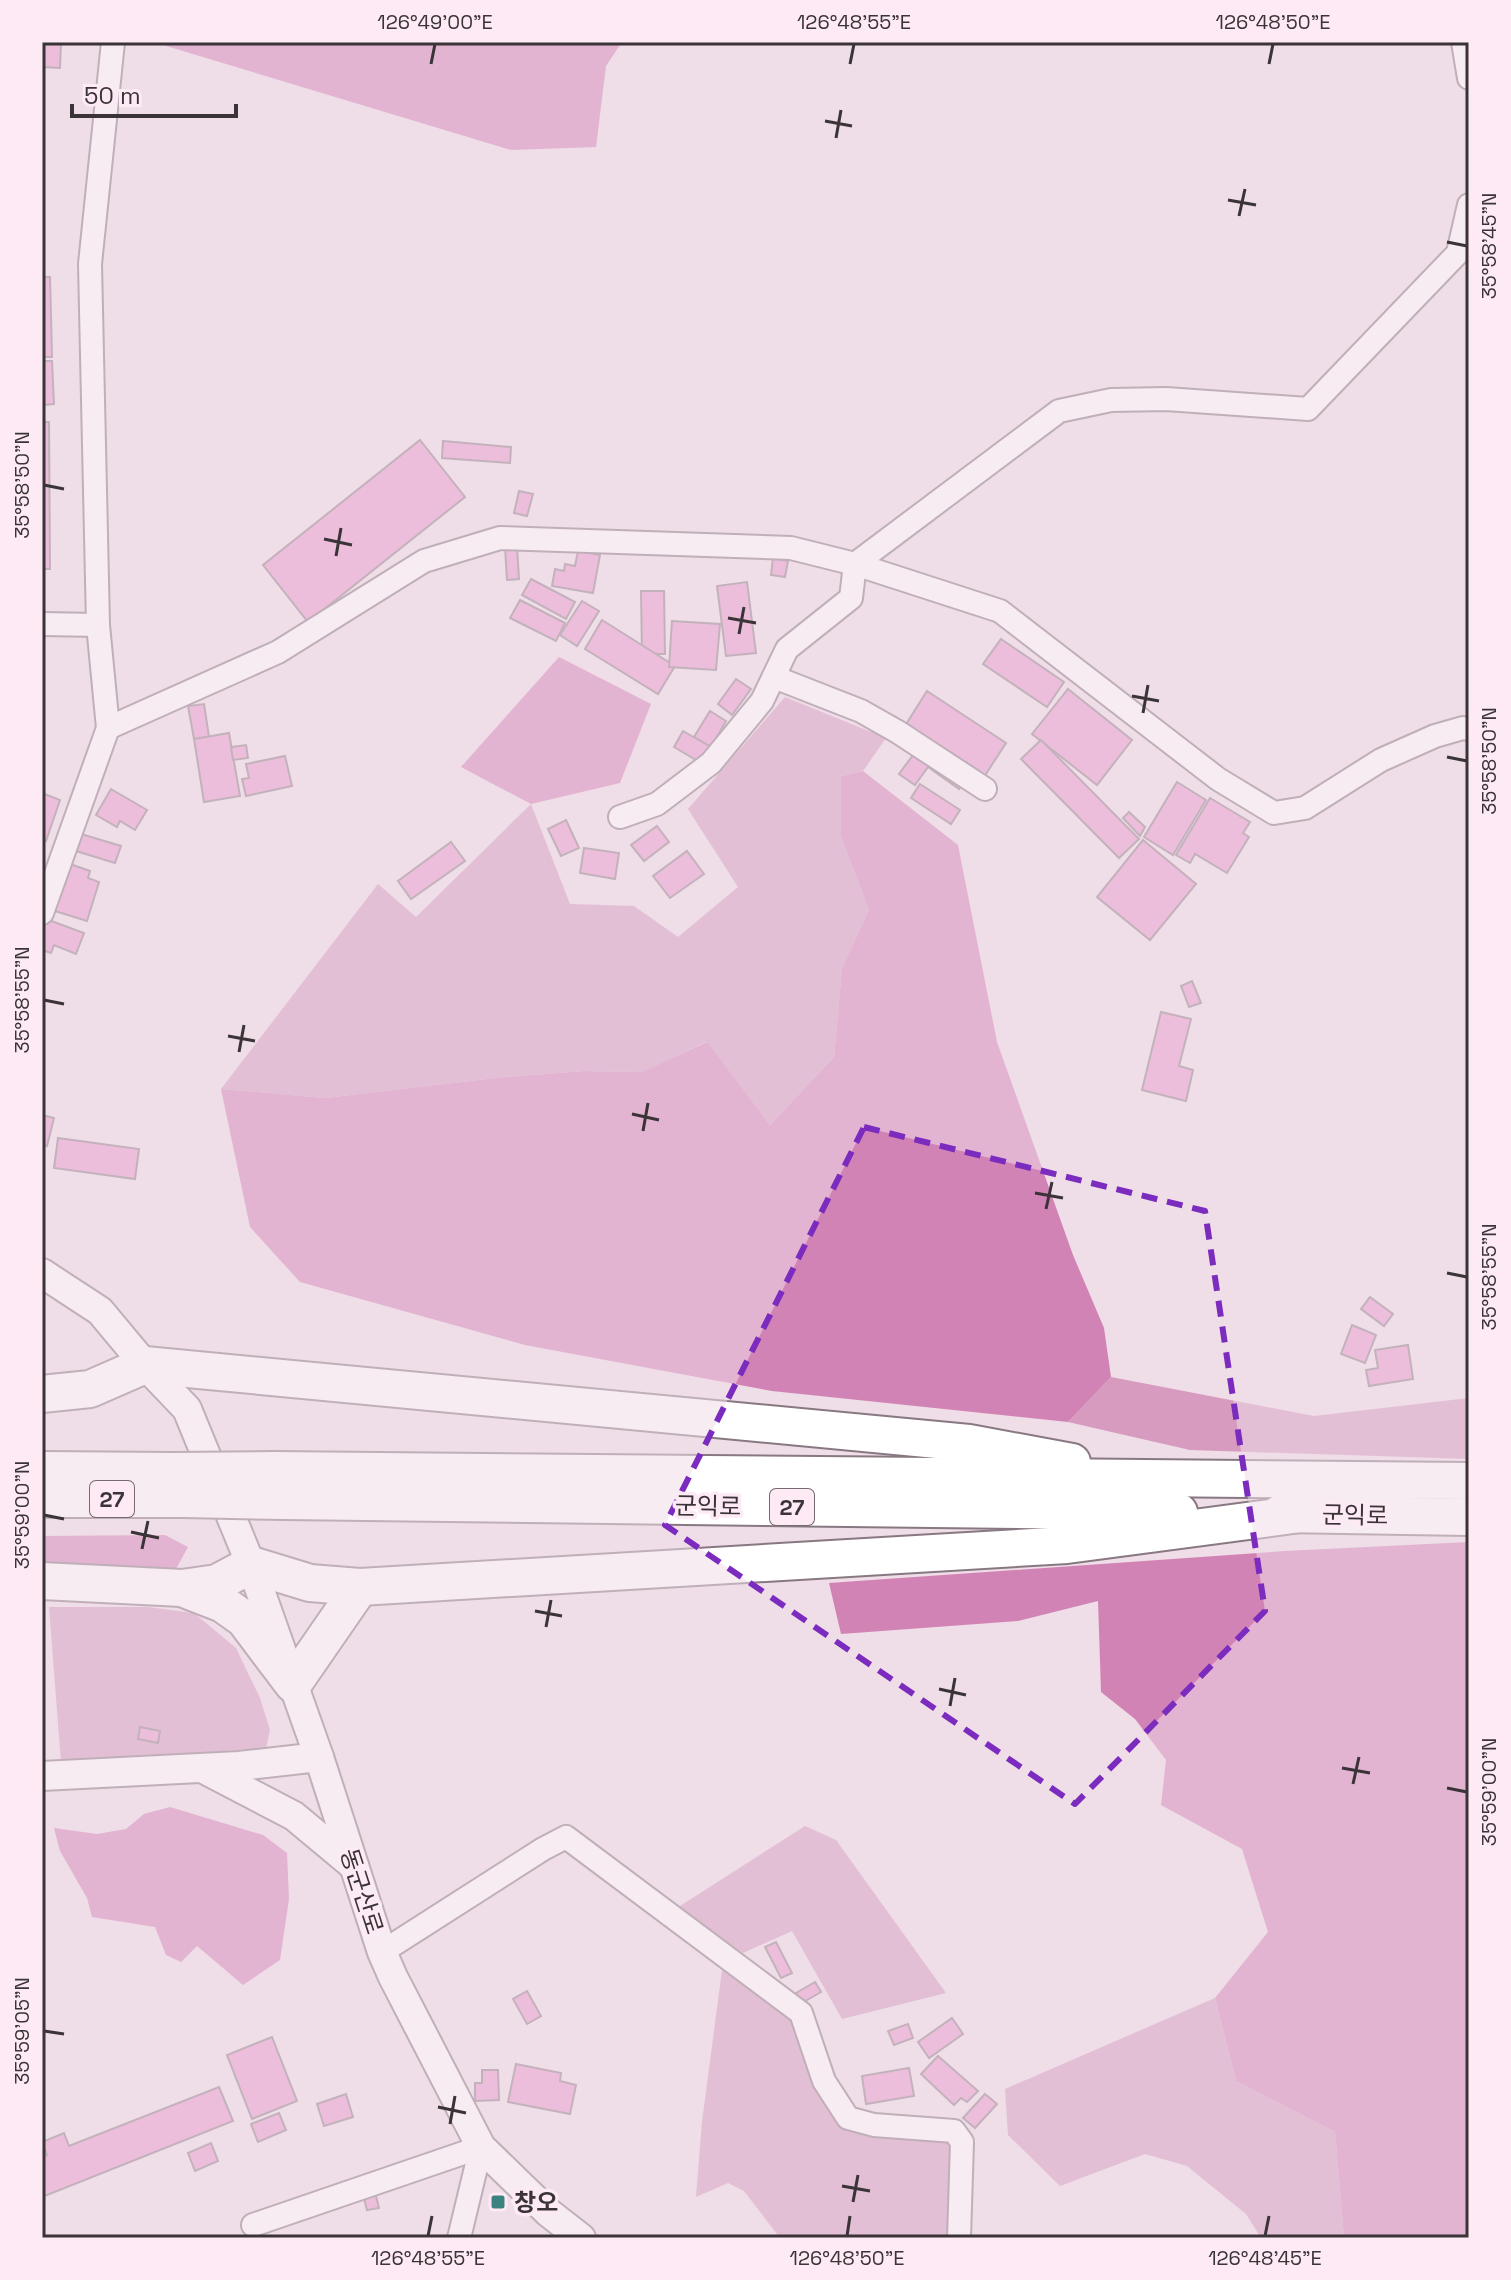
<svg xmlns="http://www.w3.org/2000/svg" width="1511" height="2280" viewBox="0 0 1511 2280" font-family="'Space Grotesk','Noto Sans KR',sans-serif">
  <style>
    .green { fill: #d69bbf }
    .forest { fill: #d283b5 }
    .building { fill: #eb99cc; stroke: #8f7f88; stroke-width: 2 }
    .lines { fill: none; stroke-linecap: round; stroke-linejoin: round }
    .minor-casing { stroke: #887881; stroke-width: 26 }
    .tertiary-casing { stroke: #887881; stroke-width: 32 }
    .trunk-casing { stroke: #887881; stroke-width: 40 }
    .minor { stroke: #fff; stroke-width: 22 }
    .tertiary { stroke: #fff; stroke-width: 28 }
    .trunk { stroke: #fff; stroke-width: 36 }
    .trunk-bridge-casing { stroke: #887881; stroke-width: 40; stroke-linecap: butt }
    .trunk-bridge { stroke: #fff; stroke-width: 36 }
    .marked { fill: none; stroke: #7b2cbf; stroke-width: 6; stroke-dasharray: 16 10; stroke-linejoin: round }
    .ticks { fill: none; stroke: #3a3337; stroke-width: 3 }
    .poi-dot { fill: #3a8380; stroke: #fdeaf5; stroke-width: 3 }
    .labels { text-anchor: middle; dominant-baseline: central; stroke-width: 7; stroke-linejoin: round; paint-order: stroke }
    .shield { fill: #fdeaf5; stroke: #746a70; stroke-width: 2 }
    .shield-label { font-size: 22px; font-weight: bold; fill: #3a3337 }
    .street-label { font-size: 24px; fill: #3a3337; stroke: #fdeaf5 }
    .poi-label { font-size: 24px; font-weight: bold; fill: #3a3337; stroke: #fdeaf5; text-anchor: start }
    .neatline { fill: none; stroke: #3a3337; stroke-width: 3 }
    .ticks-label { font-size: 20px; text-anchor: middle; fill: #3a3337 }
  </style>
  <rect width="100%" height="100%" fill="#efdde7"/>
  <g class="green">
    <path d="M785,697l101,41 -23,33 -22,5v61l28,73 -27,58 -8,89 -64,68 -64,-83 -63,30 -60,-1 -87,7 -171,20 -104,-9 157,-205 38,33 115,-113 39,100 64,2 44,31 60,-50 -50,-78z"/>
    <path d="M1111,1377l203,39 155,-18v61l-279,-9 -122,-28z"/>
    <path d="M49,1607h99l46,6 42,35 24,50 10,32 -4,18 -205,14z"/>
    <path d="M805,1826l31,14 110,153 -104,26 -50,-88 -49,22 -66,-45z"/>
    <path d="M722,1970l69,48 23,64 30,45 109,14 -4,97h-169l-36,-47 -16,-8 -32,14 6,-75z"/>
    <path d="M1215,1998l21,83 99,51 9,106h-83l-15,-24 -59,-48 -42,-12 -85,32 -52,-51 -3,-46z"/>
  </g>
  <g class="forest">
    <path d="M162,42h460l-16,24 -10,81 -85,3 -348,-105z"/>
    <path d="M559,657l92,47 -31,79 -89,21 -70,-37z"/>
    <path d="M863,771l95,74 39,197 76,213 31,73 7,49 -43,45 -296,-31 -247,-46 -225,-63 -50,-55 -29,-138 104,9 171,-20 87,-7 59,1 65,-30 63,83 64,-68 8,-89 27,-58 -28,-73v-61z"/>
    <path d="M165,1535l23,12 -17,31h-129v-42z"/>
    <path d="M1469,1542v696h-125l-9,-106 -99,-51 -21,-83 53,-66 -26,-83 -81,-44 5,-45 -31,-41 -34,-27 -3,-91 -80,20 -177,13 -12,-51 456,-32z"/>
    <path d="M170,1807l93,28 24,18 2,46 -9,61 -37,25 -46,-39 -16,16 -15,-7 -11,-28 -63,-10 -5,-19 -27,-47 -6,-23 43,6 29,-5 18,-15z"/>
  </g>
  <g class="building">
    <path d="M42,42h19l-1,26 -18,-1z"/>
    <path d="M42,277h8l2,80h-10z"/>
    <path d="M42,361h10l2,43 -12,1z"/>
    <path d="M42,422h7l1,147h-8z"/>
    <path d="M420,440l45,57 -157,125 -45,-57z"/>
    <path d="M443,441l68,6 -1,16 -68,-5z"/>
    <path d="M519,491l14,3 -6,22 -13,-3z"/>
    <path d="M517,546l2,33 -12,1 -2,-33z"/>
    <path d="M578,551l22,4 -7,38 -41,-7 3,-17 9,2 1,-7 10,2z"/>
    <path d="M773,558l15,3 -3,16 -14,-2z"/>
    <path d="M531,579l44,23 -9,17 -44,-24z"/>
    <path d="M747,582l9,71 -30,3 -9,-70z"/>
    <path d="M641,591h23l1,63h-23z"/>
    <path d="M520,600l45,23 -9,18 -46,-23z"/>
    <path d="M582,601l17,10 -22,35 -17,-11z"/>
    <path d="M602,620l73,46 -17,28 -73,-45z"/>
    <path d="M672,621l48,3 -4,46 -47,-3z"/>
    <path d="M1001,639l63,43 -17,25 -64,-43z"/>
    <path d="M736,679l15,10 -19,26 -14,-11z"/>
    <path d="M1068,689l64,51 -35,45 -65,-51z"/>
    <path d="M927,691l79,52 -22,34 -79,-51z"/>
    <path d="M204,704l5,33 -15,2 -6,-33z"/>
    <path d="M710,711l16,10 -15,26 -17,-10z"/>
    <path d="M683,731l28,16 -10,16 -27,-16z"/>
    <path d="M229,733l11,63 -36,6 -10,-63z"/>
    <path d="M1041,740l98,99 -20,19 -98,-99z"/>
    <path d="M246,745l2,13 -15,2 -2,-13z"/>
    <path d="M919,747l46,33 -6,9 -31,-22 -13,18 -16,-11z"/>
    <path d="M285,756l7,30 -46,10 -4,-17 7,-1 -3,-14z"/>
    <path d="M1177,782l29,18 -33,55 -29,-18z"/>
    <path d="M920,784l40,26 -9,14 -40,-26z"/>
    <path d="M111,789l36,21 -12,20 -15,-9 -3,6 -21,-12z"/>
    <path d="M42,793l18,7 -14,41 -4,-2z"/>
    <path d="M1210,798l40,24 -7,11 6,4 -22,36 -32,-19 -5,9 -14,-8z"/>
    <path d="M1129,812l16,15 -5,9 -17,-18z"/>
    <path d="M566,820l13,28 -18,8 -13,-27z"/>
    <path d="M657,826l12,16 -25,19 -13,-16z"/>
    <path d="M81,834l40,12 -6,17 -39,-12z"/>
    <path d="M1143,840l53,44 -46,56 -53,-43z"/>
    <path d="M451,842l14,19 -54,38 -13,-18z"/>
    <path d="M584,848l35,5 -4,26 -35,-6z"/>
    <path d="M687,851l17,23 -34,24 -17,-22z"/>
    <path d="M70,864l20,7 -2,7 11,4 -12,39 -32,-10z"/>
    <path d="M46,919l38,14 -8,21 -22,-9 -3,8 -9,-3v-20z"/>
    <path d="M1192,981l9,22 -12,4 -8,-21z"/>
    <path d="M1161,1012l30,7 -12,47 14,4 -7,31 -44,-11z"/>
    <path d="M42,1115l12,3 -7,28 -5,-1z"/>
    <path d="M58,1138l81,11 -4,30 -81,-11z"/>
    <path d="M1370,1297l23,17 -9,12 -23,-17z"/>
    <path d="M1352,1325l24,10 -11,28 -24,-9z"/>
    <path d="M1408,1345l5,34 -44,7 -3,-16 12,-2 -3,-18z"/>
    <path d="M140,1727l20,4 -2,12 -20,-4z"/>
    <path d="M776,1942l16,31 -11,5 -16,-31z"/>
    <path d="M815,1982l6,10 -19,11 -6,-10z"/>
    <path d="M527,1991l14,25 -14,8 -14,-25z"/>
    <path d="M952,2018l11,16 -34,24 -11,-16z"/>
    <path d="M908,2024l5,14 -19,7 -6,-14z"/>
    <path d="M272,2037l25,64 -45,18 -25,-64z"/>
    <path d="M938,2056l40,35 -11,11 -6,-4 -7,7 -33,-31z"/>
    <path d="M516,2064l45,9 -1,8 16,4 -6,29 -62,-12z"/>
    <path d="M909,2068l5,28 -48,8 -4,-28z"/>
    <path d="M482,2070h16l1,30 -24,1v-18h7z"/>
    <path d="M219,2087l14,34 -191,76v-40l5,-2 -5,-13 22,-9 5,13z"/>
    <path d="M346,2094l7,23 -29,9 -7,-22z"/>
    <path d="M985,2094l12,10 -22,24 -12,-10z"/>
    <path d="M279,2113l7,17 -28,12 -7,-18z"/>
    <path d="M211,2143l7,18 -23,10 -7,-18z"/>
    <path d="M375,2192l4,16 -12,2 -4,-15z"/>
  </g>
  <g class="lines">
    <defs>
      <g id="minor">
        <path d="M1463,42l6,36"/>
        <path d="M42,624l56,1"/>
        <path d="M774,677l87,34 37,21 87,57"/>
        <path d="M108,728l-10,-103 -8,-361 23,-222"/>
        <path d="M620,817l37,-13 54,-41 51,-62 25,-52 64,-51 4,-34 204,-153 52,-11 55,-1 142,10 150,-156 11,-48"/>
        <path d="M42,913l66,-185 170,-76 146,-91 76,-23 291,10 64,16 145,47 218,168 56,34 31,-5 76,-48 54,-24 28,-8 6,1"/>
        <path d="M382,1952l161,-103 23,-12 235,176 23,68 24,37 26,7 80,6 8,11 -3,96"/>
        <path d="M253,2225l228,-78"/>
        <path d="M459,2238l22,-91"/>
      </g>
      <g id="tertiary">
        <path d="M42,1273l58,38 45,54 42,44 64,156 68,192 63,195 11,25 88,170 68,66 32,25"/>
        <path d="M206,1770l88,46 60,50"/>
        <path d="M42,1776l197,-10 80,-9"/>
      </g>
      <g id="trunk">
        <path d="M42,1394l48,-5 55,-24 824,78 103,19"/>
        <path d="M42,1470l132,1"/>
        <path d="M274,1470l1195,11"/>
        <path d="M42,1499h141"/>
        <path d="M284,1501l895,11"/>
        <path d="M1279,1514l190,3"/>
        <path d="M42,1581l140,7 35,-5 34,-18 59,18 50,4 707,-42 233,-31"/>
        <path d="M182,1588l41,16 21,15 49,65 67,-97"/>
      </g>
    </defs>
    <use href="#minor" class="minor-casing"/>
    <use href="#tertiary" class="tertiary-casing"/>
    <use href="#trunk" class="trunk-casing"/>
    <use href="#minor" class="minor"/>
    <use href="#tertiary" class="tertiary"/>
    <use href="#trunk" class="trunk"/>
    <defs>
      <g id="trunk-bridge">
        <path d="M174,1471l100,-1"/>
        <path d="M183,1499l101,2"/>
      </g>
    </defs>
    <use href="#trunk-bridge" class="trunk-bridge-casing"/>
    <use href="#trunk-bridge" class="trunk-bridge"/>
  </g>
  <path d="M0 0H1511V2280H0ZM864,1127l341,84 60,400 -190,193 -410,-279z" fill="#efdde7" fill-opacity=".55" fill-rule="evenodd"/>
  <path class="marked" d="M864,1127l341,84 60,400 -190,193 -410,-279z"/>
  <path class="ticks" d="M431,64l4,-20M850,64l4,-20M1269,64l4,-20M825,121l27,5M836,138l5,-28M1228,200l28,5M1239,216l6,-27M1447,242l20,4M44,485l20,4M324,539l28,6M336,556l5,-28M728,618l28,5M739,634l5,-27M1132,696l27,5M1143,713l5,-28M1447,757l20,4M44,1000l20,4M228,1036l27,5M239,1052l5,-27M632,1114l27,6M643,1131l5,-28M1035,1193l28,5M1046,1209l6,-27M1447,1273l20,4M44,1515l20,4M131,1532l28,6M142,1549l6,-28M535,1611l27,5M546,1627l5,-27M939,1689l27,6M950,1706l5,-28M1342,1768l28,5M1353,1784l6,-27M1447,1788l20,4M44,2031l20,3M438,2107l28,6M450,2124l5,-28M842,2186l28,5M853,2202l5,-27M428,2236l4,-20M847,2236l3,-20M1265,2236l4,-20"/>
  <rect class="poi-dot" x="490" y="2194" width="16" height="16" rx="4"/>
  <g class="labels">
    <g class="shield">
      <rect x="90" y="1481" width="44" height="36" rx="6"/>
      <rect x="770" y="1489" width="44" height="36" rx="6"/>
    </g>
    <g class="shield-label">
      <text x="112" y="1499">27</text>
      <text x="792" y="1507">27</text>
    </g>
    <g class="street-label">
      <text transform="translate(708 1506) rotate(1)">군익로</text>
      <text transform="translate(1355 1515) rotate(1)">군익로</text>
      <text transform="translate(362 1891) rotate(72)">동군산로</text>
    </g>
    <g class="poi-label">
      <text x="514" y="2202">창오</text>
    </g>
  </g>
  <rect width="1511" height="2280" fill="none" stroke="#fdeaf5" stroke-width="88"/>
  <path d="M72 104v12h164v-12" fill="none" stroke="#3a3337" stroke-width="4"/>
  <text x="84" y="104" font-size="24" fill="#3a3337" stroke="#fdeaf5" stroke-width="6" paint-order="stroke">50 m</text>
  <rect x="44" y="44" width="1423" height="2192" class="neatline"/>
  <g class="ticks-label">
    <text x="435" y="29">126°49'00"E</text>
    <text x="854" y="29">126°48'55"E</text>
    <text x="1273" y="29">126°48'50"E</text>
    <text transform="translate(1489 246) rotate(-90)" y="7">35°58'45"N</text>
    <text transform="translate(22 485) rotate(-90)" y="7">35°58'50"N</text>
    <text transform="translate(1489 761) rotate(-90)" y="7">35°58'50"N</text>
    <text transform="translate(22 1000) rotate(-90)" y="7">35°58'55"N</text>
    <text transform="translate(1489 1277) rotate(-90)" y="7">35°58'55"N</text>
    <text transform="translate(22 1515) rotate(-90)" y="7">35°59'00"N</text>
    <text transform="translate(1489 1792) rotate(-90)" y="7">35°59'00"N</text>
    <text transform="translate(22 2031) rotate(-90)" y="7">35°59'05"N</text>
    <text x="428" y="2265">126°48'55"E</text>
    <text x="847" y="2265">126°48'50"E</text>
    <text x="1265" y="2265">126°48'45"E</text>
  </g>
</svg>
